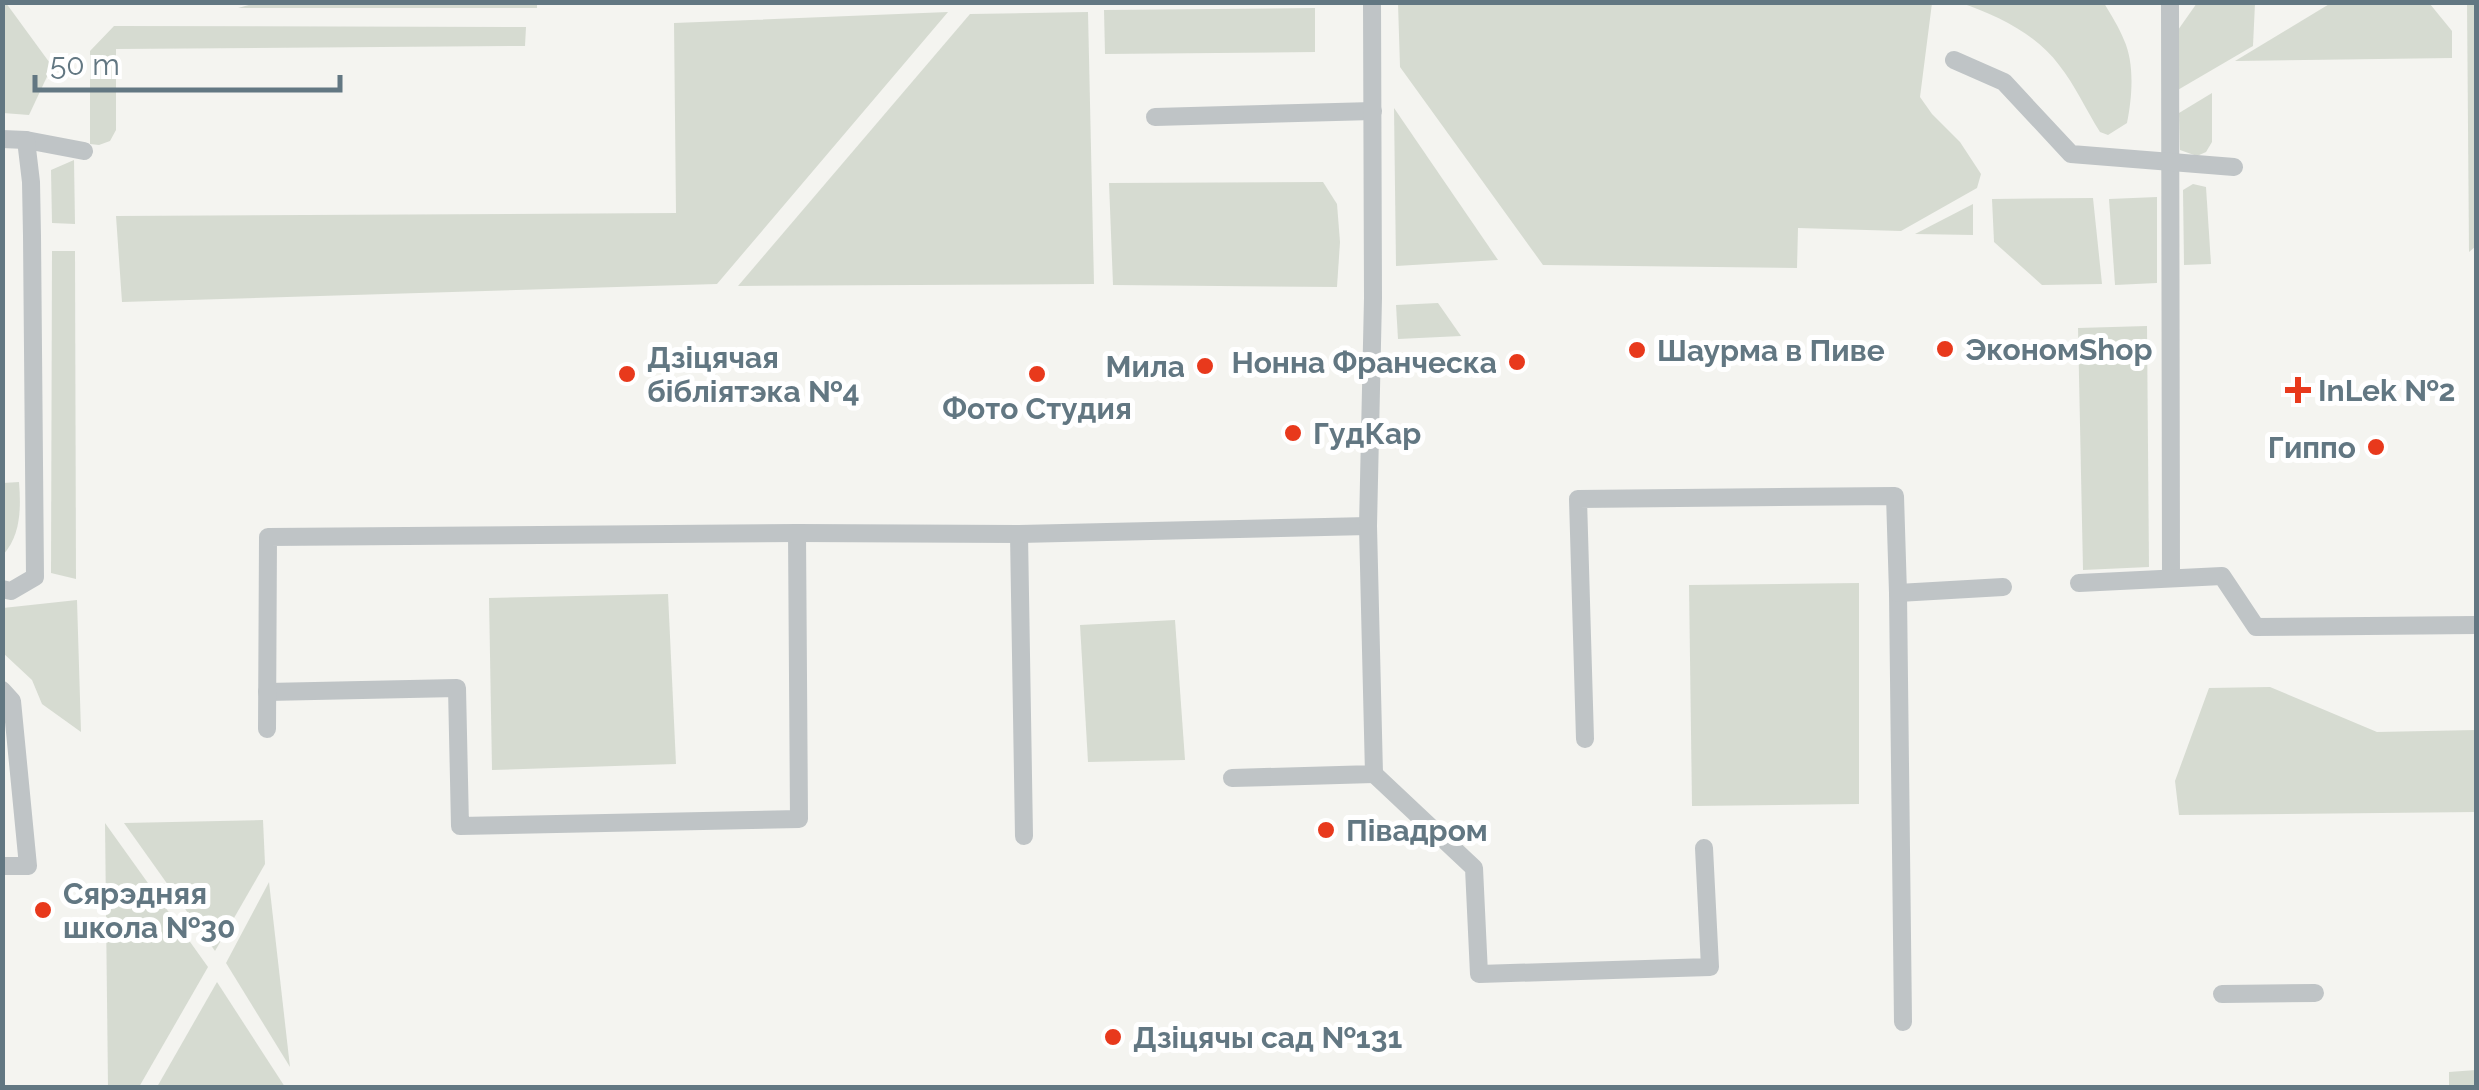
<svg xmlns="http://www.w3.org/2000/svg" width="2479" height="1090" viewBox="0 0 2479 1090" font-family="Raleway,sans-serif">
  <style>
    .green { fill: #d6dbd1 }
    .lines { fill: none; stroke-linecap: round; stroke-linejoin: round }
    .service { stroke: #bfc4c6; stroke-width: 18 }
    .poi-dot { fill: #e8391c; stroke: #fff; stroke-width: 4 }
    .labels { text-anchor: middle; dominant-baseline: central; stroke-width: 10; stroke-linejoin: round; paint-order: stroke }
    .poi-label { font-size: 30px; font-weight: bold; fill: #627782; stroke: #fff; text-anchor: start }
  </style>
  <rect width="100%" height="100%" fill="#f4f4f0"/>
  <g class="green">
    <path d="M260,2h277v6h-299z"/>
    <path d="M2,3h4l46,63 -23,49 -26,-2z"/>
    <path d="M1398,3h534l-12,94 12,17 28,28 21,32 -4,14 -76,43 -103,-3 -1,40 -254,-3 -143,-198z"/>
    <path d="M1961,3h143c7,12 15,24 20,37 11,24 8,58 3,83l-19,12 -8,-3c-14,-22 -25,-47 -41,-67 -23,-31 -62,-50 -98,-62z"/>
    <path d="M2197,3h58l-2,43 -77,45 2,-61z"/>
    <path d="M2381,3l49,1 22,27v27l-217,3 96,-58z"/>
    <path d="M2467,3h9v243l-7,6z"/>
    <path d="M1315,8v44l-210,2 -1,-44z"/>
    <path d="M948,12l-231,272 -595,18 -6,-86 560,-3 -2,-190z"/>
    <path d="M1088,12l6,272 -356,2 232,-272z"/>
    <path d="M114,26l412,1 -1,19 -409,3v81l-6,11 -11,4 -9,-1v-93z"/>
    <path d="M2212,93v49l-6,10 -9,4 -17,-6 -1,-37z"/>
    <path d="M1394,108l104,152 -102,6z"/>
    <path d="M74,160l1,64 -23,-1 -1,-53z"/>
    <path d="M1323,182l14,22 3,38 -3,45 -224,-2 -4,-102z"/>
    <path d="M2193,184l13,3 5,77 -27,1 -1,-75z"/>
    <path d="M2157,197v86l-42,2 -6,-86z"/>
    <path d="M2093,198l9,86 -60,1 -48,-43 -2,-43z"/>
    <path d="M1973,204v31l-58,-1z"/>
    <path d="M52,251h23l1,328 -25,-6z"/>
    <path d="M1438,303l23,33 -63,3 -2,-34z"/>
    <path d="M2147,326l2,241 -66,3 -5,-242z"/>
    <path d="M19,482c2,26 2,53 -16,73v-72z"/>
    <path d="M1859,583v221l-167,2 -3,-221z"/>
    <path d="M668,594l8,170 -184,6 -3,-172z"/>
    <path d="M77,600l4,132 -39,-28 -10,-24 -30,-28 1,-44z"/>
    <path d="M1175,620l10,140 -97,2 -8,-137z"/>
    <path d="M2270,687l107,45 99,-2v82l-297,3 -4,-34 34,-93z"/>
    <path d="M263,820l2,44 -50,87 -91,-128z"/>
    <path d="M105,823l103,144 -69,120h-31z"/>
    <path d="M269,882l21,185 -64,-104z"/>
    <path d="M217,982l68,105h-128z"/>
    <path d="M2476,1070v17h-27v-15z"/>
  </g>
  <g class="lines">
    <g class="service">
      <path d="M2170,2l1,575"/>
      <path d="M1954,60l50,22 67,72 163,13"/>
      <path d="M1155,117l218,-6"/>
      <path d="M2,139l24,1 58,11"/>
      <path d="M1019,534l5,302"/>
      <path d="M2079,583l143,-7 34,51 220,-2"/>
      <path d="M2,589l9,2 24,-14 -3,-341 -1,-54 -5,-42"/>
      <path d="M1898,593l5,429"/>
      <path d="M2,690l10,11 16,165h-26"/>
      <path d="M267,692l190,-4 3,138 339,-7 -2,-286"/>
      <path d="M267,729l1,-192 529,-4 222,1 349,-8"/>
      <path d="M1585,739l-7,-240 317,-3 3,97 105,-6"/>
      <path d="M1374,774l100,94 5,106 231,-7 -6,-119"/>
      <path d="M1232,778l142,-4 -6,-248 5,-228 -1,-296"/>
      <path d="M2222,994l93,-1"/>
    </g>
  </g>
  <g class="poi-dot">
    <circle cx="1945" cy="349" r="10"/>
    <circle cx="1637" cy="350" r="10"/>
    <circle cx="1517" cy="362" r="10"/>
    <circle cx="1205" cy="366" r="10"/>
    <circle cx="627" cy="374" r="10"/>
    <circle cx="1037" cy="374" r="10"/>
    <path d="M2293 375h10v10h10v10h-10v10h-10v-10h-10v-10h10z"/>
    <circle cx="1293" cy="433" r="10"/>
    <circle cx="2376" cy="447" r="10"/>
    <circle cx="1326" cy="830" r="10"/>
    <circle cx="43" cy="910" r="10"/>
    <circle cx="1113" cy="1037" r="10"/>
  </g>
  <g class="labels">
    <g class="poi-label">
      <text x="1965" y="349">ЭкономShop</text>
      <text x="1657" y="350">Шаурма в Пиве</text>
      <text x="647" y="357">Дзіцячая<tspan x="647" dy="34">бібліятэка №4</tspan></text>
      <text x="1497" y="362" text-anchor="end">Нонна Франческа</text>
      <text x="1185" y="366" text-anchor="end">Мила</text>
      <text x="2318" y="390">InLek №2</text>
      <text x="1037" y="408" text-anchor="middle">Фото Студия</text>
      <text x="1313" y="433">ГудКар</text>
      <text x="2356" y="447" text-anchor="end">Гиппо</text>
      <text x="1346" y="830">Пiвадром</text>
      <text x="63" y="893">Сярэдняя<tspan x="63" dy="34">школа №30</tspan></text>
      <text x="1133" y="1037">Дзіцячы сад №131</text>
    </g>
  </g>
  <rect width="2479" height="1090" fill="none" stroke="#627782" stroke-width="10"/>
  <path d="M35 75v15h305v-15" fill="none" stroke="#627782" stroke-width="5"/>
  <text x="50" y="75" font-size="30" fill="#627782" stroke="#ffffff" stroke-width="8" paint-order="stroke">50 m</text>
</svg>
